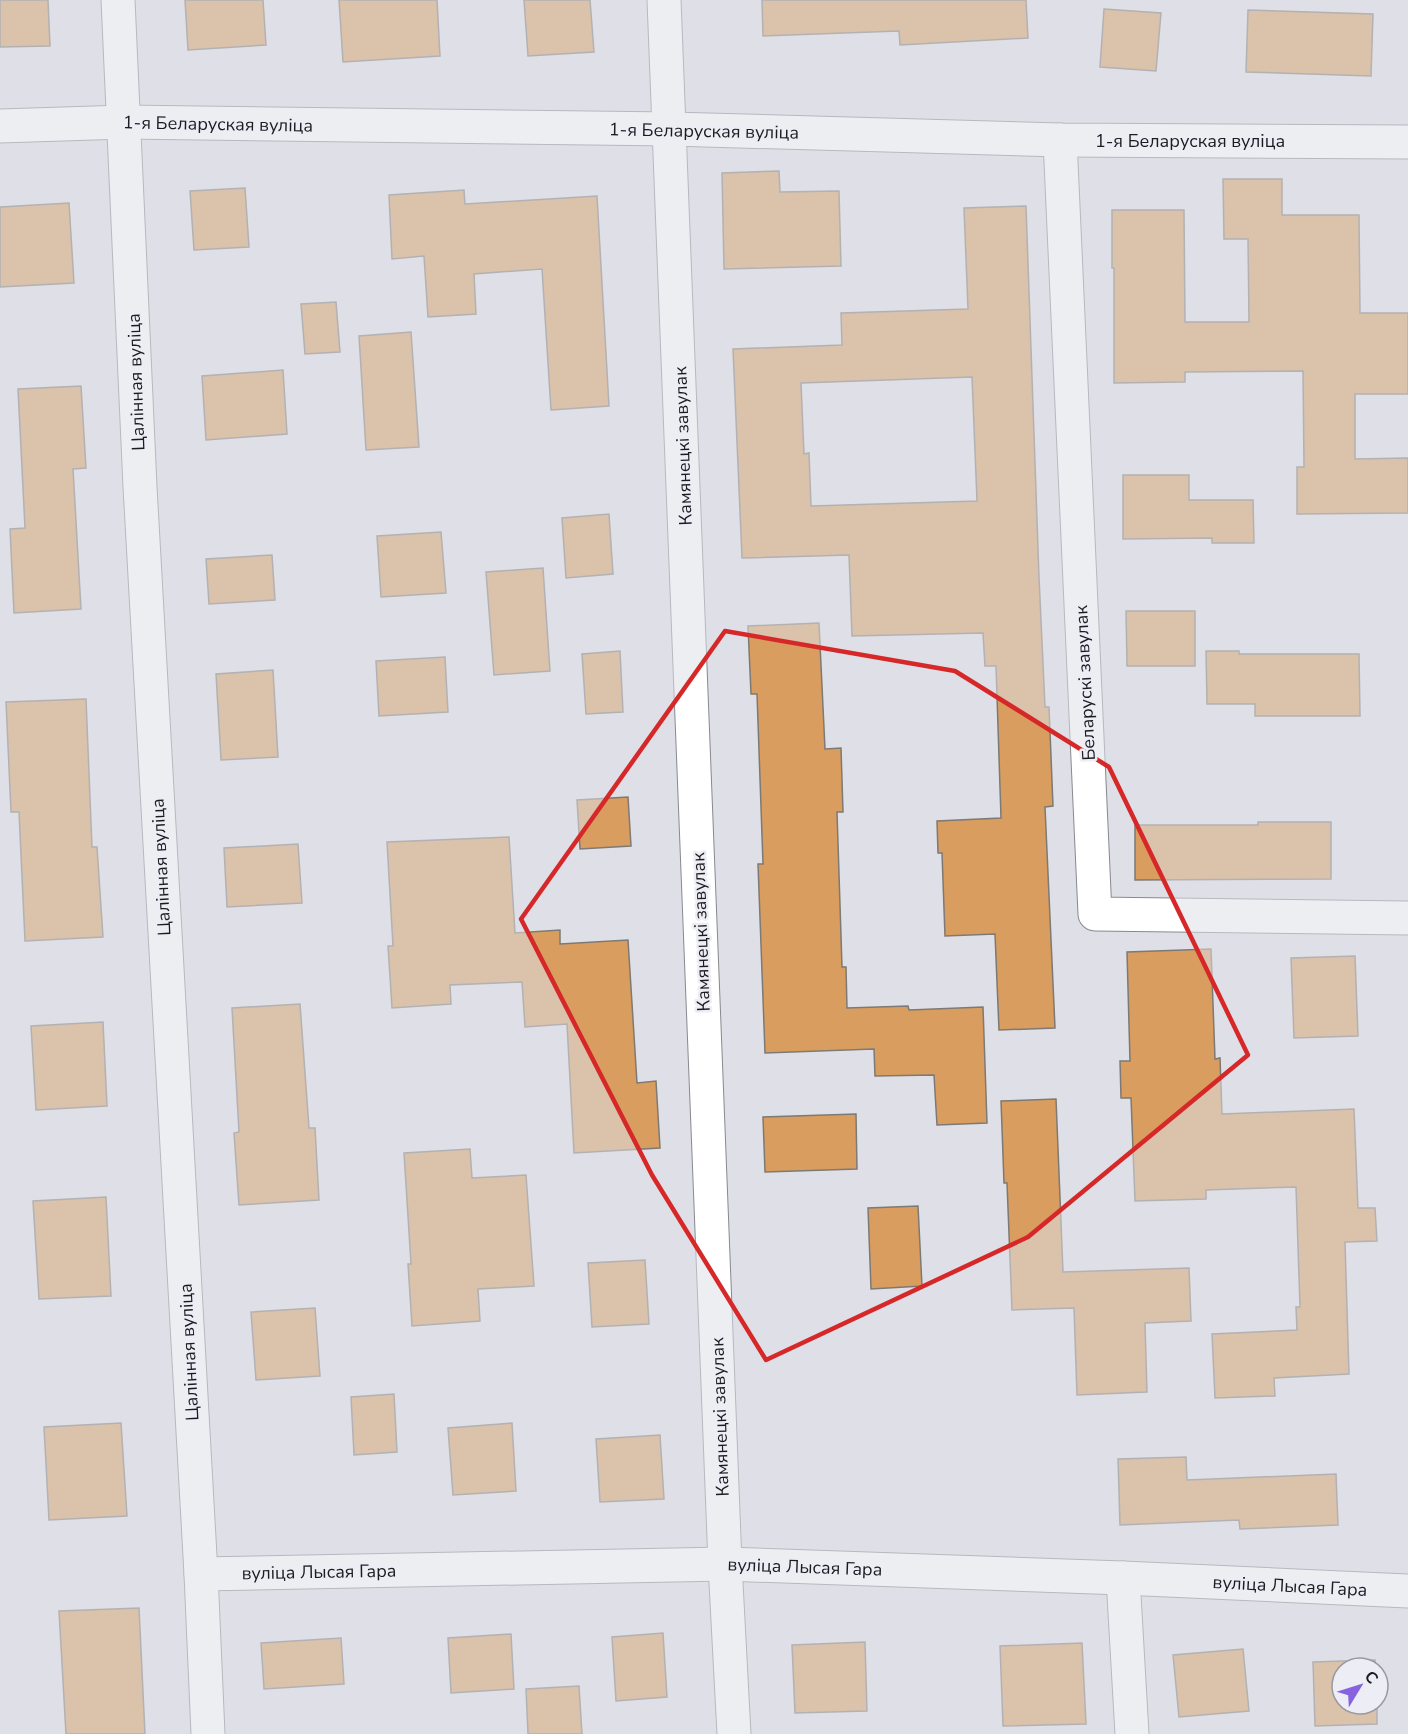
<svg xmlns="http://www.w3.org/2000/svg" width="1408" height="1734" viewBox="0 0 1408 1734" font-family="'Nunito Sans',sans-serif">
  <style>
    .building { fill: #d89d5f; stroke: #7e7974; stroke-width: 1.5; fill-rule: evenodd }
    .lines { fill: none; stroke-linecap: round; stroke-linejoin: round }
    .minor-casing { stroke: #88898f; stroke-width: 35 }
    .minor { stroke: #fff; stroke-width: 33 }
    .marked { fill: none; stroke: #d62828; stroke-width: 4.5; stroke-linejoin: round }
    .labels { text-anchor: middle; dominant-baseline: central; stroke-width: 5; stroke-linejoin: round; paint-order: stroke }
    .street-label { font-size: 18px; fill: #1c1c1f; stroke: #ededf5 }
  </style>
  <rect width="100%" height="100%" fill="#dfe0e7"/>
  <g class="building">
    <path d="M0,0h48l2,46 -50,1z"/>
    <path d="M185,0h78l3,45 -78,5z"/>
    <path d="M339,0h98l3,56 -97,6z"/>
    <path d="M524,0h66l4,52 -66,4z"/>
    <path d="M762,0h264l2,38 -128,7 -1,-14 -136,5z"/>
    <path d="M1104,9l57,4 -5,58 -56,-4z"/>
    <path d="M1248,10l125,4 -2,62 -125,-4z"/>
    <path d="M779,171l1,21 59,-1 2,75 -117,3 -2,-96z"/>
    <path d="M1223,179h59v36h77l1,98h48v81h-53v65l53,-1v55l-111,1v-47h7l-1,-96 -118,1v10l-71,1v-115h-2v-58h72l1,112h64l-1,-83h-24z"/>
    <path d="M245,188l4,59 -55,3 -4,-59z"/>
    <path d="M464,190l1,14 132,-8 12,210 -58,4 -9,-141 -68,5 2,40 -48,3 -4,-61 -32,3 -3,-64z"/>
    <path d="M69,203l5,80 -74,4v-80z"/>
    <path d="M1026,206l13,371 6,130h4l4,99 -8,1 10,221 -56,2 -4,-96 -50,2 -3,-83h-4l-1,-32 64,-3 -5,-152h-11l-2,-33 -131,3 -3,-81 -107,3 -9,-209 109,-4 -1,-32 127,-4 -4,-101zM972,377l5,124 -166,5 -2,-53 -5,1 -3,-71z"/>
    <path d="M336,302l4,50 -35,2 -4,-50z"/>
    <path d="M411,332l8,115 -53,3 -7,-114z"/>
    <path d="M283,370l4,64 -81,6 -4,-64z"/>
    <path d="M81,386l5,82 -13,1 8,140 -67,4 -4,-84 15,-1 -7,-139z"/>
    <path d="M1123,475h66v25h64l1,43h-42v-5l-89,1z"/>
    <path d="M609,514l4,60 -47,4 -4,-60z"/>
    <path d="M441,532l5,61 -65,4 -4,-61z"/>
    <path d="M272,555l3,45 -66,4 -3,-45z"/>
    <path d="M543,568l7,103 -56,4 -8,-103z"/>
    <path d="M1126,611h69v55h-68z"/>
    <path d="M819,623l6,126 16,-1 2,64h-6l5,155h4l1,41 61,-2 1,4 74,-3 4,116 -50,2 -3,-50 -59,1 -1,-27 -109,4 -7,-189h5l-6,-170h-6l-3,-68z"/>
    <path d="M620,651l3,61 -37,2 -4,-60z"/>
    <path d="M1206,651h33v3h120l1,62h-105v-12h-48z"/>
    <path d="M445,657l3,55 -69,4 -3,-55z"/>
    <path d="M273,670l5,87 -57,3 -5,-86z"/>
    <path d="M86,699l6,148h5l6,90 -78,4 -6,-129h-8l-5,-110z"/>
    <path d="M628,797l3,49 -51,3 -3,-49z"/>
    <path d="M1258,822h73v57l-196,1v-55h123z"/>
    <path d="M509,837l6,96 45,-3v14l68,-4 9,143 19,-2 4,67 -86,5 -7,-129 -42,3 -3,-45 -72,3 1,19 -59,4 -4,-62h5l-6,-104z"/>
    <path d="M298,844l4,59 -75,4 -3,-59z"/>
    <path d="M1211,949l4,110 5,-1 2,56 132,-5 4,99h17l2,33 -32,1 4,132 -75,4 1,18 -60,2 -3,-64 85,-4 -1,-23h4l-4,-120 -90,3v9l-71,2 -4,-103h-10l-1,-37h10l-3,-109z"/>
    <path d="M1355,956l3,80 -64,2 -3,-80z"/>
    <path d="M300,1004l9,124h6l4,72 -80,5 -5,-72 5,-1 -7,-124z"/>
    <path d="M103,1022l4,84 -71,4 -5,-84z"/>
    <path d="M1056,1099l7,173 126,-4 2,53 -46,2 2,69 -70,3 -3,-87 -62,2 -5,-127h-3l-3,-82z"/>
    <path d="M856,1114l1,55 -92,3 -2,-55z"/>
    <path d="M470,1149l2,29 54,-3 8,111 -56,3 2,32 -68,5 -4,-62h3l-7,-111z"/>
    <path d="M106,1197l5,99 -72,3 -6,-98z"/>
    <path d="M918,1206l4,80 -51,3 -3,-81z"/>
    <path d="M645,1260l4,64 -57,3 -4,-64z"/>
    <path d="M315,1308l5,68 -64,4 -5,-68z"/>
    <path d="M394,1394l3,58 -43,3 -3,-58z"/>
    <path d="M121,1423l6,93 -78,4 -5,-93z"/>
    <path d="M512,1423l4,68 -63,4 -5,-67z"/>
    <path d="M660,1435l4,64 -64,3 -4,-63z"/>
    <path d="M1186,1457l1,23 149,-6 2,51 -98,4 -1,-9 -119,5 -2,-66z"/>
    <path d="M139,1608l6,126h-79l-7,-123z"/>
    <path d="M663,1633l4,64 -51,4 -4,-64z"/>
    <path d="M511,1634l3,55 -63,4 -3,-55z"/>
    <path d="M341,1638l3,46 -80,5 -3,-46z"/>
    <path d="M865,1642l2,69 -72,2 -3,-68z"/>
    <path d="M1082,1643l4,81 -83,2 -3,-80z"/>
    <path d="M1243,1649l6,62 -70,6 -6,-62z"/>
    <path d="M1375,1660v8h-33v36h35v20l-62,2 -2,-64z"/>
    <path d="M579,1686l3,48h-54l-2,-45z"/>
  </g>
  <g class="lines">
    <defs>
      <g id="minor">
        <path d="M118,0l22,487 61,1087 7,160"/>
        <path d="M664,0l61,1564 9,170"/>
        <path d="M0,126l125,-4 546,7 389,11 348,2"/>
        <path d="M1060,140l35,774 313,4"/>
        <path d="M201,1574l524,-10 398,14 285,13"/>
        <path d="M1123,1578l9,156"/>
      </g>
    </defs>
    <use href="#minor" class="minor-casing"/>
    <use href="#minor" class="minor"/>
  </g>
  <path d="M0 0H1408V1734H0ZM725,631l230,40 154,96 139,288 -220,182 -262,123 -114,-185 -131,-256z" fill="#dfe0e7" fill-opacity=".55" fill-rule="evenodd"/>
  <path class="marked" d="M725,631l230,40 154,96 139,288 -220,182 -262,123 -114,-185 -131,-256z"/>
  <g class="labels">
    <g class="street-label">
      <text transform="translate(218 124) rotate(1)">1-я Беларуская вуліца</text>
      <text transform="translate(704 131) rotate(1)">1-я Беларуская вуліца</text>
      <text x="1190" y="141">1-я Беларуская вуліца</text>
      <text transform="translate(136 382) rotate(-92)">Цалінная вуліца</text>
      <text transform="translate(683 446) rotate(-92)">Камянецкі завулак</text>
      <text transform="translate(1085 683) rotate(-93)">Беларускі завулак</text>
      <text transform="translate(161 867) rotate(-93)">Цалінная вуліца</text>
      <text transform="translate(701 932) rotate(-92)">Камянецкі завулак</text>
      <text transform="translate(189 1352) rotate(-93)">Цалінная вуліца</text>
      <text transform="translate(720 1417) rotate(-92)">Камянецкі завулак</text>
      <text transform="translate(805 1567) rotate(2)">вуліца Лысая Гара</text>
      <text transform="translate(319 1572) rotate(-1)">вуліца Лысая Гара</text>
      <text transform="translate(1290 1586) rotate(3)">вуліца Лысая Гара</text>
    </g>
  </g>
  <g transform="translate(1360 1686) rotate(52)"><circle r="28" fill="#ededf5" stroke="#99999f" stroke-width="1.5"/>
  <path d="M0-4.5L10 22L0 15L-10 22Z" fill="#8664df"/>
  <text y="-9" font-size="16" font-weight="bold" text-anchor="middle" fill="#1c1c1f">С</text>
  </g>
</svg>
